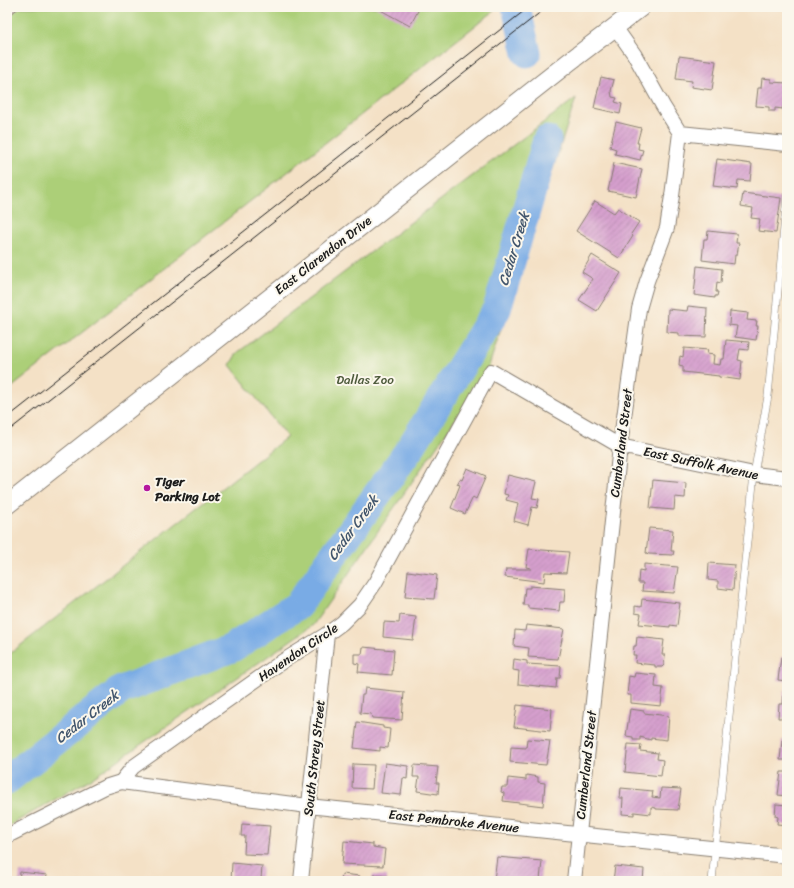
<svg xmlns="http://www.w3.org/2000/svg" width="794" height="888" viewBox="0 0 794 888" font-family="Sriracha,sans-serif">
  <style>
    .green { fill: #accf78; stroke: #64764a }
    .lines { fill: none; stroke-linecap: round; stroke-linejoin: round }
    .river { stroke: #79abe5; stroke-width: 29 }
    .building { fill: url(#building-hatch) }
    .service-casing { stroke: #887e71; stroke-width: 8 }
    .minor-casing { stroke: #887e71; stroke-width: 16 }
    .tertiary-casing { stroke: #887e71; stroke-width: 20 }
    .service { stroke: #fff; stroke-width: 7 }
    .minor { stroke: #fff; stroke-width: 14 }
    .tertiary { stroke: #fff; stroke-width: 18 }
    .tram { stroke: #1c1c1c; stroke-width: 1 }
    .poi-dot { fill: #b5179e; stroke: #fbf7ec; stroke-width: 1.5 }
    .labels { text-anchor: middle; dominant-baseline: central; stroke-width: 4; stroke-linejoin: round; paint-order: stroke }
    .street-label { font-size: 13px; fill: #1c1c1c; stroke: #fbf7ec }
    .park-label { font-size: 13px; fill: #4e5b3c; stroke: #fbf7ec }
    .poi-label { font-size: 13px; font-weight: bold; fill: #1c1c1c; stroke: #fbf7ec; text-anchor: start }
    .water-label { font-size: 14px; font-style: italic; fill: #41556c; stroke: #fbf7ec }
  </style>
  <defs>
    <pattern id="building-hatch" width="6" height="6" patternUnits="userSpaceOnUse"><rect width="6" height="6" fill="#d59fcd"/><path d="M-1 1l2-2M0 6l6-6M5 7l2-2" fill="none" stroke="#b688af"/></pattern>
  </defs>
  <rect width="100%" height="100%" fill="#fbf7ec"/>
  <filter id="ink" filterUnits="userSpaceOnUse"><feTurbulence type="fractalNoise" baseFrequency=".025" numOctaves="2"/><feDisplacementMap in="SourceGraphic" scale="8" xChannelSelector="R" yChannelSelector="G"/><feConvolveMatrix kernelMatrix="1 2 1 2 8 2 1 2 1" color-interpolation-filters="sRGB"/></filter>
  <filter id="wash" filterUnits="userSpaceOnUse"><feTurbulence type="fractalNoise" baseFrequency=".012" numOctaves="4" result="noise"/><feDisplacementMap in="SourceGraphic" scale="16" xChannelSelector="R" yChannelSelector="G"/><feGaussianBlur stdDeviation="0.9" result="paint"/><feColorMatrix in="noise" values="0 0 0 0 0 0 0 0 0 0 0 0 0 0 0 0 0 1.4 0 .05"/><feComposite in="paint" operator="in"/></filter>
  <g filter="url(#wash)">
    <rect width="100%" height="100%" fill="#f4e1c6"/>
    <g class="green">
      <path d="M7,7h486v5l-486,379z"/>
      <path d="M576,98l-90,277 -173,250 -219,152 -87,50v-171l280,-219 -57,-72 7,-12z"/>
    </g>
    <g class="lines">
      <g class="river">
        <path d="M516,7l11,46"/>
        <path d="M7,780l114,-90 111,-42 66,-43 111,-155 88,-141 50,-169"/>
      </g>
    </g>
    <g id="blocks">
      <g class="building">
        <path d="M7,7h13l-13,10z"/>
        <path d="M375,7h45l-10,19z"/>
        <path d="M679,56l37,5 -4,29 -21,-3 1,-6 -16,-2z"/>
        <path d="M601,77l13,3 -3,11 1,6 5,1 -2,4 7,2 -2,10 -26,-6z"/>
        <path d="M762,78l9,1v3l16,1v23h-4v3l-8,-1v3h-6v-4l-13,-1 2,-18h3z"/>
        <path d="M616,122l25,6 -4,15h2l-1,6 5,1 -3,10 -25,-6 1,-5 -6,-2z"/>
        <path d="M717,159l35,5 -2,17 -12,-1 -1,9 -24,-3z"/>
        <path d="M614,163l28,6 -6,28 -28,-6z"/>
        <path d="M743,193l38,5 -5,35 -18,-2 2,-12 -9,-1 2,-10 -12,-2z"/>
        <path d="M595,201l19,12 4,-5 21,14 -8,12 2,2 -14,22 -43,-27z"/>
        <path d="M708,231l29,3 -1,9h3l-2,12h-2l-1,9 -32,-4 2,-21h3z"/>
        <path d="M592,255l29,18 -24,38 -18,-11 14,-21 -11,-7z"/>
        <path d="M697,266l25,3 -1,14 -4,-1 -1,10h2l-1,4h-2v2l-21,-3z"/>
        <path d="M688,306l19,2 -1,29 -27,-1v-3l-12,-1 1,-23 19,2z"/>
        <path d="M730,311l18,2 -1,7 10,1 -1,5h2l-2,14 -21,-3 2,-11 -8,-1z"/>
        <path d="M726,340l23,2 -1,8 -8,-1 -2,11 4,1 -2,19 -21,-3v-1l-36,-4v-6l-4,-1 1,-9 3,1 1,-9 24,2 -1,4 7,1 -1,9 7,1 1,-6h3z"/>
        <path d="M467,468l19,8 -10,23 -3,-2 -8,17 -14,-6 9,-23 -3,-1 3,-5 2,1z"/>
        <path d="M508,475l28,7 -4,16 7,1 -2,9 -5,-1 -4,18 -14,-4 4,-18 -12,-3 2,-5 -4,-1z"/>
        <path d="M653,480l33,3 -1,15 -10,-1 -1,13 -24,-2z"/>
        <path d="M649,528l24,2 -2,21h3l-1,4 -24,-1 -3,-1z"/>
        <path d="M529,549l40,3 -3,21 -21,-1 -1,10 -39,-5 1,-8h25v-1l-5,-1z"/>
        <path d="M709,563l26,2 -2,25 -15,-2v-7l-10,-1z"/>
        <path d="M644,564l34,3 -4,26 -32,-2 1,-8h-5l1,-13 5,1z"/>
        <path d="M408,571l29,4 -3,24 -29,-2z"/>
        <path d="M530,586l35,3 -1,13h-4l-1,9 -31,-3v-3h-5l2,-17h5z"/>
        <path d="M642,599l38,4 -3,23 -7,-1v2l-31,-3 2,-10 -6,-1v-7l6,1z"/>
        <path d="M400,615l16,2 -3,23 -30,-3 1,-15 15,1z"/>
        <path d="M526,625l38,4 -6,30 -30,-2 1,-9 -15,-2 1,-16 10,1z"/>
        <path d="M637,637l27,3 -2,15h3l-1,10 -2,2h-7v-2l-20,-2 1,-8h-3l1,-9h2z"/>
        <path d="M363,647l31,3 -2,25 -34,-3 1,-8 -5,-1v-9h8z"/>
        <path d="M781,657l6,1v23l-9,-1z"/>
        <path d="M514,659l13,2v3l34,2 -1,12h-3l-1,10 -38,-4 1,-13 -6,-1z"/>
        <path d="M635,673l21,2 -1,12 8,1 -2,18 -30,-3v-8h-4l2,-19 5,1z"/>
        <path d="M365,688l39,4 -2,28 -30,-2 -1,-4 -11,-1 2,-18h2z"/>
        <path d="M784,691h3v27h-9l1,-14h4z"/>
        <path d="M517,705l35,4 -2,22 -36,-4z"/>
        <path d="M630,709l14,2v2l25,3 -2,24 -16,-2v2l-11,-3v3h-7v-3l-7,-1z"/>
        <path d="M357,722l26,4v2l7,1 -2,19 -8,-1v4l-26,-3z"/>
        <path d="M527,739l23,2 -4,24 -36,-3 1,-15 15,1z"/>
        <path d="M782,740h5v20h-7z"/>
        <path d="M628,744l13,1 -1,6 18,2 -1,6 6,1 -2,16 -36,-4z"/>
        <path d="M385,763l23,3 -1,13 -4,-1 -2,17 -20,-2z"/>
        <path d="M353,764l21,1 -2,24 -20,-1z"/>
        <path d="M414,765l24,2 -2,16h3l-1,11 -21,-3 2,-14h-6z"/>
        <path d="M781,772h6v24l-9,-1z"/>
        <path d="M526,775l12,2v5l7,1 -2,23 -40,-5 1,-8 -3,-1 1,-5h5l1,-9 18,2z"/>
        <path d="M621,788l32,3 -1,6 8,1 1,-10 20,1 -3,21 -22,-1v-1l-5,-1v7l-17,-2v3l-12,-1 1,-16h-3z"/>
        <path d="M776,804l11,1v20l-10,-1 1,-7 -3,-1z"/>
        <path d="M242,824l28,2 -3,29 -23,-1 1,-18h-4z"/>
        <path d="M344,841l29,3v3l12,2 -2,17 -41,-2z"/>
        <path d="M497,857l45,4 -2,19h-4l-1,1 -41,-1z"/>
        <path d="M232,863l30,3 -1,13h-2v2h-28z"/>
        <path d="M615,866l29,3 -1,12h-30z"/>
        <path d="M20,872l27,3 -1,6h-27z"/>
        <path d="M342,874l18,2 -1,5h-18z"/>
        <path d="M373,875l14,1v5h-15z"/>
      </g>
    </g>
  </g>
  <g filter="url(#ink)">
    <use href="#blocks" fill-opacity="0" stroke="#887e71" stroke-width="1"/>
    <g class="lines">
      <defs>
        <path id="service" d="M712,881l42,-407 14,-78 19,-200"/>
        <g id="minor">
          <path d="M680,133l107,11"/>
          <path d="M121,782l187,24 479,50"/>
          <path d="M7,836l98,-49 16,-5 12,-15 150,-106 44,-27 15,-11 18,-18 15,-22 116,-212 129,75 134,28 33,4"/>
          <path d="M301,881l26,-247"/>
          <path d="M574,881l46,-435 19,-137 8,-28 20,-53 5,-32 8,-63 -17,-27 -29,-52 -19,-27"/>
        </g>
        <path id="tertiary" d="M7,505l562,-443 46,-35 26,-20"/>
      </defs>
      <use href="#service" class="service-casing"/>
      <use href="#minor" class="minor-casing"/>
      <use href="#tertiary" class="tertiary-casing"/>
      <use href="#service" class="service"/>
      <use href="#minor" class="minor"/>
      <use href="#tertiary" class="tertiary"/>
      <g class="tram">
        <path d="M7,418l522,-411"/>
        <path d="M7,432l540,-425"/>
      </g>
    </g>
  </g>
  <circle class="poi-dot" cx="147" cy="488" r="4"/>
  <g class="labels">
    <g class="street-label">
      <text transform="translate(323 255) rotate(-38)">East Clarendon Drive</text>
      <text transform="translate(621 443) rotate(-83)">Cumberland Street</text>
      <text transform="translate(701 463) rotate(12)">East Suffolk Avenue</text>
      <text transform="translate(298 652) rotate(-34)">Havendon Circle</text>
      <text transform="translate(314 758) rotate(-84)">South Storey Street</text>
      <text transform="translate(586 765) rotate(-84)">Cumberland Street</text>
      <text transform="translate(454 821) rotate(6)">East Pembroke Avenue</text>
    </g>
    <g class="park-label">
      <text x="365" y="379">Dallas Zoo</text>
    </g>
    <g class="poi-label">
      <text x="155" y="481">Tiger<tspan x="155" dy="15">Parking Lot</tspan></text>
    </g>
    <g class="water-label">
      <text transform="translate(514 249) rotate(-73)">Cedar Creek</text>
      <text transform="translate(353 528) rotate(-54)">Cedar Creek</text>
      <text transform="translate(87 717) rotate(-38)">Cedar Creek</text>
    </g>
  </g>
  <rect width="794" height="888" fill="none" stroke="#fbf7ec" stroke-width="24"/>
</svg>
